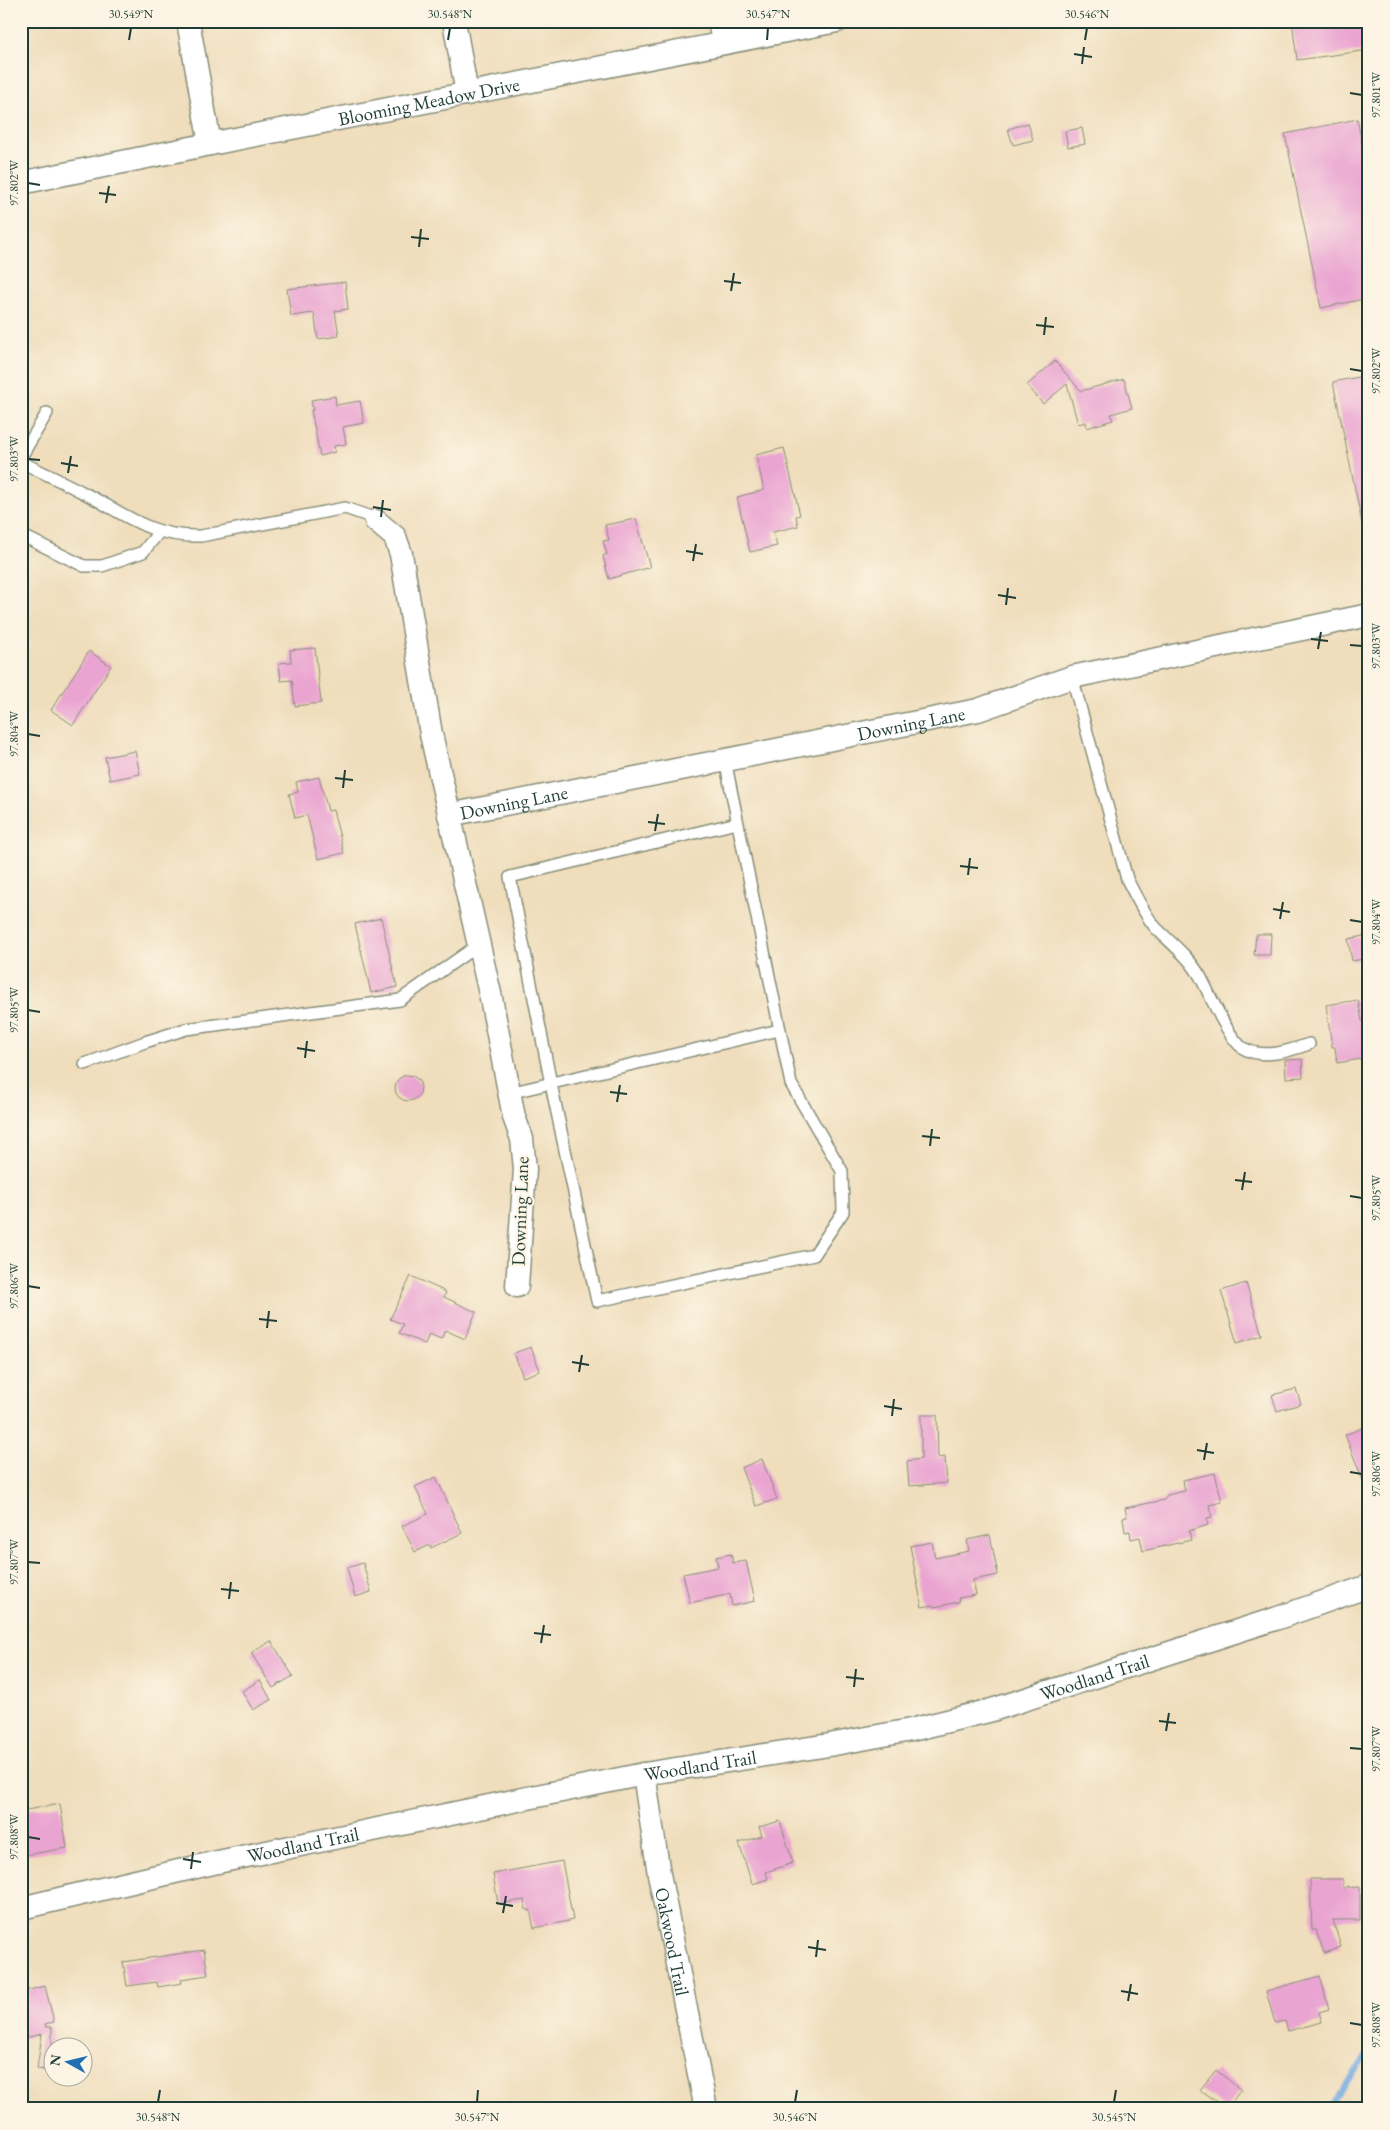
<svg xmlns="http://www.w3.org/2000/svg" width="1390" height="2130" viewBox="0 0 1390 2130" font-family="'EB Garamond',serif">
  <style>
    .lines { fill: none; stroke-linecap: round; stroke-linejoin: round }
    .stream { stroke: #6ea8de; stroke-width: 5.5 }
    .building { fill: #eaa4d1 }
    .service-casing { stroke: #878d78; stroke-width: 14 }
    .minor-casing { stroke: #878d78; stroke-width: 25 }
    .service { stroke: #fff; stroke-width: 11 }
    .minor { stroke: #fff; stroke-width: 22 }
    .ticks { fill: none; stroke: #1f3d34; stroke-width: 2 }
    .labels { text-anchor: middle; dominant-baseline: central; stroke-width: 4.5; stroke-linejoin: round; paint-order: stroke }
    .street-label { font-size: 19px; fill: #1f3d34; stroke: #fcf5e5 }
    .neatline { fill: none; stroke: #1f3d34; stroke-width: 2 }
    .ticks-label { font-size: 12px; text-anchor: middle; fill: #1f3d34 }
  </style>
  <rect width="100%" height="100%" fill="#fcf5e5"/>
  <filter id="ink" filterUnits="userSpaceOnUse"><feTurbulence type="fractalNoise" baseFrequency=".02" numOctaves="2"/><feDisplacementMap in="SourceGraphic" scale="10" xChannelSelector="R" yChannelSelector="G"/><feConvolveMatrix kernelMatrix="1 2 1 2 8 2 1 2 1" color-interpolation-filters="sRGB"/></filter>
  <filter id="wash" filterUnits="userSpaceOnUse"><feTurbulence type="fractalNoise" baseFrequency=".0096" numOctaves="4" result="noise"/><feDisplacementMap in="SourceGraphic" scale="20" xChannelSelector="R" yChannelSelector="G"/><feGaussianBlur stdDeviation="1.12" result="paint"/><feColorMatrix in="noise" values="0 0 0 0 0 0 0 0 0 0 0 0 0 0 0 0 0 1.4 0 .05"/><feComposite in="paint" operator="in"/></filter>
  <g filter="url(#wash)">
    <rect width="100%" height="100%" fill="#efddbb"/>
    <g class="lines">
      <path class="stream" d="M1329,2109l40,-57"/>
    </g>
    <g id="blocks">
      <g class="building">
        <path d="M1292,21h77v29l-72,10z"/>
        <path d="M1357,119l12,58v121l-48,10 -36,-174z"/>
        <path d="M1028,123l5,17 -20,5 -5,-16z"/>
        <path d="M1082,128l3,16 -17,3 -3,-16z"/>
        <path d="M345,282l3,27 -13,2 4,25 -21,3 -4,-26 -23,3 -4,-27z"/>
        <path d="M1055,361l26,30 43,-12 8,29 -21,6 2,6 -26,8 -1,-6 -8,2 -11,-40 -24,20 -16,-19z"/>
        <path d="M1369,375v147l-7,1 -29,-141z"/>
        <path d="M335,396l1,9 24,-4 4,22 -21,4 3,17 -12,2 1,6 -15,4 -9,-46h2l-2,-10z"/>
        <path d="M784,448l16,67 -4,1 2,10 -25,6 4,14 -27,6 -13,-55 27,-7 -8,-35z"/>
        <path d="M636,519l14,48 -41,12 -6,-23 4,-2 -4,-13 6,-1 -4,-15z"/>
        <path d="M315,648l6,55 -26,3 -3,-26 -11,1 -2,-18 12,-1 -1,-12z"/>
        <path d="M89,651l22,15 -38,59 -22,-15z"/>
        <path d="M135,751l5,23 -30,6 -5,-23z"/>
        <path d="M319,777l9,34 5,-1 11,43 -26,6 -11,-44 -12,3 -6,-24 9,-2 -2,-10z"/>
        <path d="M381,918l16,69 -26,6 -16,-69z"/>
        <path d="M1256,934h15l-1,21h-16z"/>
        <path d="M1369,935v23l-17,3 -4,-22z"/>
        <path d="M1358,1000l4,21 5,-1 2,9v9l-5,1 3,19 -30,5 -2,-16h-3l-6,-42z"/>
        <path d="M1302,1059l1,18 -17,1 -1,-18z"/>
        <circle cx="408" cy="1088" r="13"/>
        <path d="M411,1276l35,16 -2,5 32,15 -11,27 -20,-9 -4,9 -12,-5 -4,10 -26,-11 4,-9 -13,-5z"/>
        <path d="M1246,1283l16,52 -25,8 -16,-52z"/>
        <path d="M531,1347l9,24 -17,6 -9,-24z"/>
        <path d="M1296,1389l5,15 -24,7 -5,-16z"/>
        <path d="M921,1415h16l1,43 7,-1 2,26 -38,3 -2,-25 14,-2z"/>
        <path d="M1369,1425v67l-1,1 -23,-58z"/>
        <path d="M762,1459l15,40 -21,7 -15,-38z"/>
        <path d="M1215,1473l7,29 -13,3 3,12 -5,1 1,7 -19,6 2,9 -48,11 -3,-14 -9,2 -1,-8 -5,1 -2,-14 4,-1 -2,-9 39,-8 3,-5 18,-4 -2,-11z"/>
        <path d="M436,1477l26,56 -31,15 -1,-3 -15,7 -13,-26 26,-12 -13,-27z"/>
        <path d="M990,1535l8,40 -25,5 3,15 -18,3 1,4 -25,5 -1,-2 -11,2 -12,-61 22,-4 3,16 34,-7 -2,-11z"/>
        <path d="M731,1554l2,9 13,-2 9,40 -23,5 -2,-12 -40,9 -7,-29 35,-7 -2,-10z"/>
        <path d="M363,1563l8,29 -16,5 -8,-29z"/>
        <path d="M271,1641l22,35 -20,12 -22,-35z"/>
        <path d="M260,1680l11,20 -18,10 -11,-19z"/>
        <path d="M60,1804l7,44 -42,7 -4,-21v-23z"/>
        <path d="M780,1821l13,42 -27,9 2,7 -16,5 -13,-41 23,-7 -3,-9z"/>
        <path d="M562,1861l11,59 -39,8 -4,-18h-4l-2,-10 -26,4 -5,-30z"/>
        <path d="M1310,1879h33v9l17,-1v33h-27l8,27 -17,6 -8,-23h-4z"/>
        <path d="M204,1950l4,25 -27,4 1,4 -24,4 -1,-5 -30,4 -4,-24z"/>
        <path d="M1320,1976l9,33 -10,3 3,10 -34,9 -3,-10 -10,2 -9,-32z"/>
        <path d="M45,1986l9,36 -9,2 1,3h6v44l-15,-2 5,-35 -21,5v-47z"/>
        <path d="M1216,2070l25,20 -15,19 -26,-19z"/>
      </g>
    </g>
  </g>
  <g filter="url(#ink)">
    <use href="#blocks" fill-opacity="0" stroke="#878d78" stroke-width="1"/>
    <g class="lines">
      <defs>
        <g id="service">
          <path d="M21,457l26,-44"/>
          <path d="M21,462c21,10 42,20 63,31 41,21 68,45 117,43l144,-28 23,8 8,5"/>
          <path d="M21,535l63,31h18l41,-14 16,-20"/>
          <path d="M1072,677l55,202c8,16 17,35 29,49 15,15 33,29 44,48 9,16 28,63 43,72 20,12 46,3 66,-4"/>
          <path d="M725,760l66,324 51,87 1,41 -29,43 -217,46 -46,-217 -41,-207 227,-54"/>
          <path d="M85,1064l60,-22 41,-13 214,-29 78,-55"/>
          <path d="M509,1093l270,-63"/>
        </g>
        <g id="minor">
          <path d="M188,21l22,123"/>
          <path d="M454,21l13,73"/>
          <path d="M719,21l4,21"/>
          <path id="s1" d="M21,183l189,-39 627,-123"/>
          <path d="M376,521l19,16 6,17 30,180 60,264 23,119 8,22 3,30 -8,117"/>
          <path id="s2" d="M449,815l529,-105 94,-33 297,-62"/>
          <path id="s3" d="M644,1774l15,100 47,235"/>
          <path id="s4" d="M21,1908l192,-45 431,-89 185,-29 82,-15 81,-20 283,-91 94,-33"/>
        </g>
      </defs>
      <use href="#service" class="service-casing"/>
      <use href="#minor" class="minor-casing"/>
      <use href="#service" class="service"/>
      <use href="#minor" class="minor"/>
    </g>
  </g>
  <path class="ticks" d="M129,40l2,-12M448,40l2,-12M767,40l1,-12M1085,40l2,-12M1074,54l18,3M1082,64l2,-17M1350,93l12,2M28,183l12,2M99,193l17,2M106,203l3,-17M411,237l18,2M419,247l2,-18M724,281l17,2M731,291l3,-18M1036,325l18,2M1044,335l2,-18M1350,369l12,2M28,459l12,1M61,463l17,3M68,473l3,-17M373,507l18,3M381,517l2,-17M686,551l17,3M693,561l3,-17M998,595l18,3M1006,605l2,-17M1311,639l17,2M1350,645l12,1M1318,649l3,-17M28,734l12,2M335,778l18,2M343,788l2,-18M648,822l17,2M655,831l3,-17M960,866l18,2M968,875l2,-17M1273,909l17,3M1280,919l3,-17M1350,920l12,2M28,1010l12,2M297,1048l18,3M305,1058l2,-17M610,1092l17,2M617,1102l3,-17M922,1136l18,2M930,1146l2,-17M1235,1180l17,2M1242,1190l3,-18M1350,1196l12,2M28,1286l12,2M259,1319l18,2M267,1328l2,-17M572,1362l17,3M579,1372l3,-17M884,1406l18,3M892,1416l2,-17M1197,1450l17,3M1204,1460l3,-17M1350,1472l12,2M28,1562l12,1M221,1589l18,2M229,1599l2,-17M534,1633l17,2M541,1643l3,-18M846,1677l18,2M854,1687l2,-18M1159,1721l17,2M1166,1731l3,-18M1350,1748l12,1M28,1837l12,2M183,1859l18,3M191,1869l2,-17M496,1903l17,3M503,1913l3,-17M808,1947l18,3M816,1957l2,-17M1121,1991l17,3M1128,2001l3,-17M1350,2023l12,2M158,2102l2,-12M477,2102l1,-12M795,2102l2,-12M1114,2102l2,-12"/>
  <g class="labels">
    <g class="street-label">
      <text stroke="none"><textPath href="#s1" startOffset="416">Blooming Meadow Drive</textPath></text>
      <text stroke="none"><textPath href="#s2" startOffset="471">Downing Lane</textPath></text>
      <text stroke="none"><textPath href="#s2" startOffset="66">Downing Lane</textPath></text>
      <text transform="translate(520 1211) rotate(-88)">Downing Lane</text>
      <text stroke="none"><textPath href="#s4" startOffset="1099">Woodland Trail</textPath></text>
      <text stroke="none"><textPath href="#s4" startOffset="694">Woodland Trail</textPath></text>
      <text stroke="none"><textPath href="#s4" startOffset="289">Woodland Trail</textPath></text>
      <text stroke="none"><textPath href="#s3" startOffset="170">Oakwood Trail</textPath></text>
    </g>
  </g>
  <rect width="1390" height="2130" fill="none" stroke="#fcf5e5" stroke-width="55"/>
  <g transform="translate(68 2062) rotate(278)"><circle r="24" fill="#fcf5e5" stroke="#a4ab9e"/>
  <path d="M0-4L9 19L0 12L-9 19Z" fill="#1f6fb2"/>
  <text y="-8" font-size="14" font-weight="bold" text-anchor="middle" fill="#1f3d34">N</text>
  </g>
  <rect x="28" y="28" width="1334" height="2074" class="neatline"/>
  <g class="ticks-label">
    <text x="131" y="18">30.549°N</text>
    <text x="450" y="18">30.548°N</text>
    <text x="768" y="18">30.547°N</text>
    <text x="1087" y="18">30.546°N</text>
    <text transform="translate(1376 95) rotate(-90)" y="4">97.801°W</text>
    <text transform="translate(14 183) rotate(-90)" y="4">97.802°W</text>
    <text transform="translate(1376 371) rotate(-90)" y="4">97.802°W</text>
    <text transform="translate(14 459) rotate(-90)" y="4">97.803°W</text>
    <text transform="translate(1376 646) rotate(-90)" y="4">97.803°W</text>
    <text transform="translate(14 734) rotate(-90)" y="4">97.804°W</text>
    <text transform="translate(1376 922) rotate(-90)" y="4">97.804°W</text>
    <text transform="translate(14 1010) rotate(-90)" y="4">97.805°W</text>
    <text transform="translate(1376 1198) rotate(-90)" y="4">97.805°W</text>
    <text transform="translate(14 1286) rotate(-90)" y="4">97.806°W</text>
    <text transform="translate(1376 1474) rotate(-90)" y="4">97.806°W</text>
    <text transform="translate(14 1562) rotate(-90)" y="4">97.807°W</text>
    <text transform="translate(1376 1749) rotate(-90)" y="4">97.807°W</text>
    <text transform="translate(14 1837) rotate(-90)" y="4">97.808°W</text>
    <text transform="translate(1376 2025) rotate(-90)" y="4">97.808°W</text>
    <text x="158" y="2121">30.548°N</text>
    <text x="477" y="2121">30.547°N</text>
    <text x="795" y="2121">30.546°N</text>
    <text x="1114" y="2121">30.545°N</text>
  </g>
</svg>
